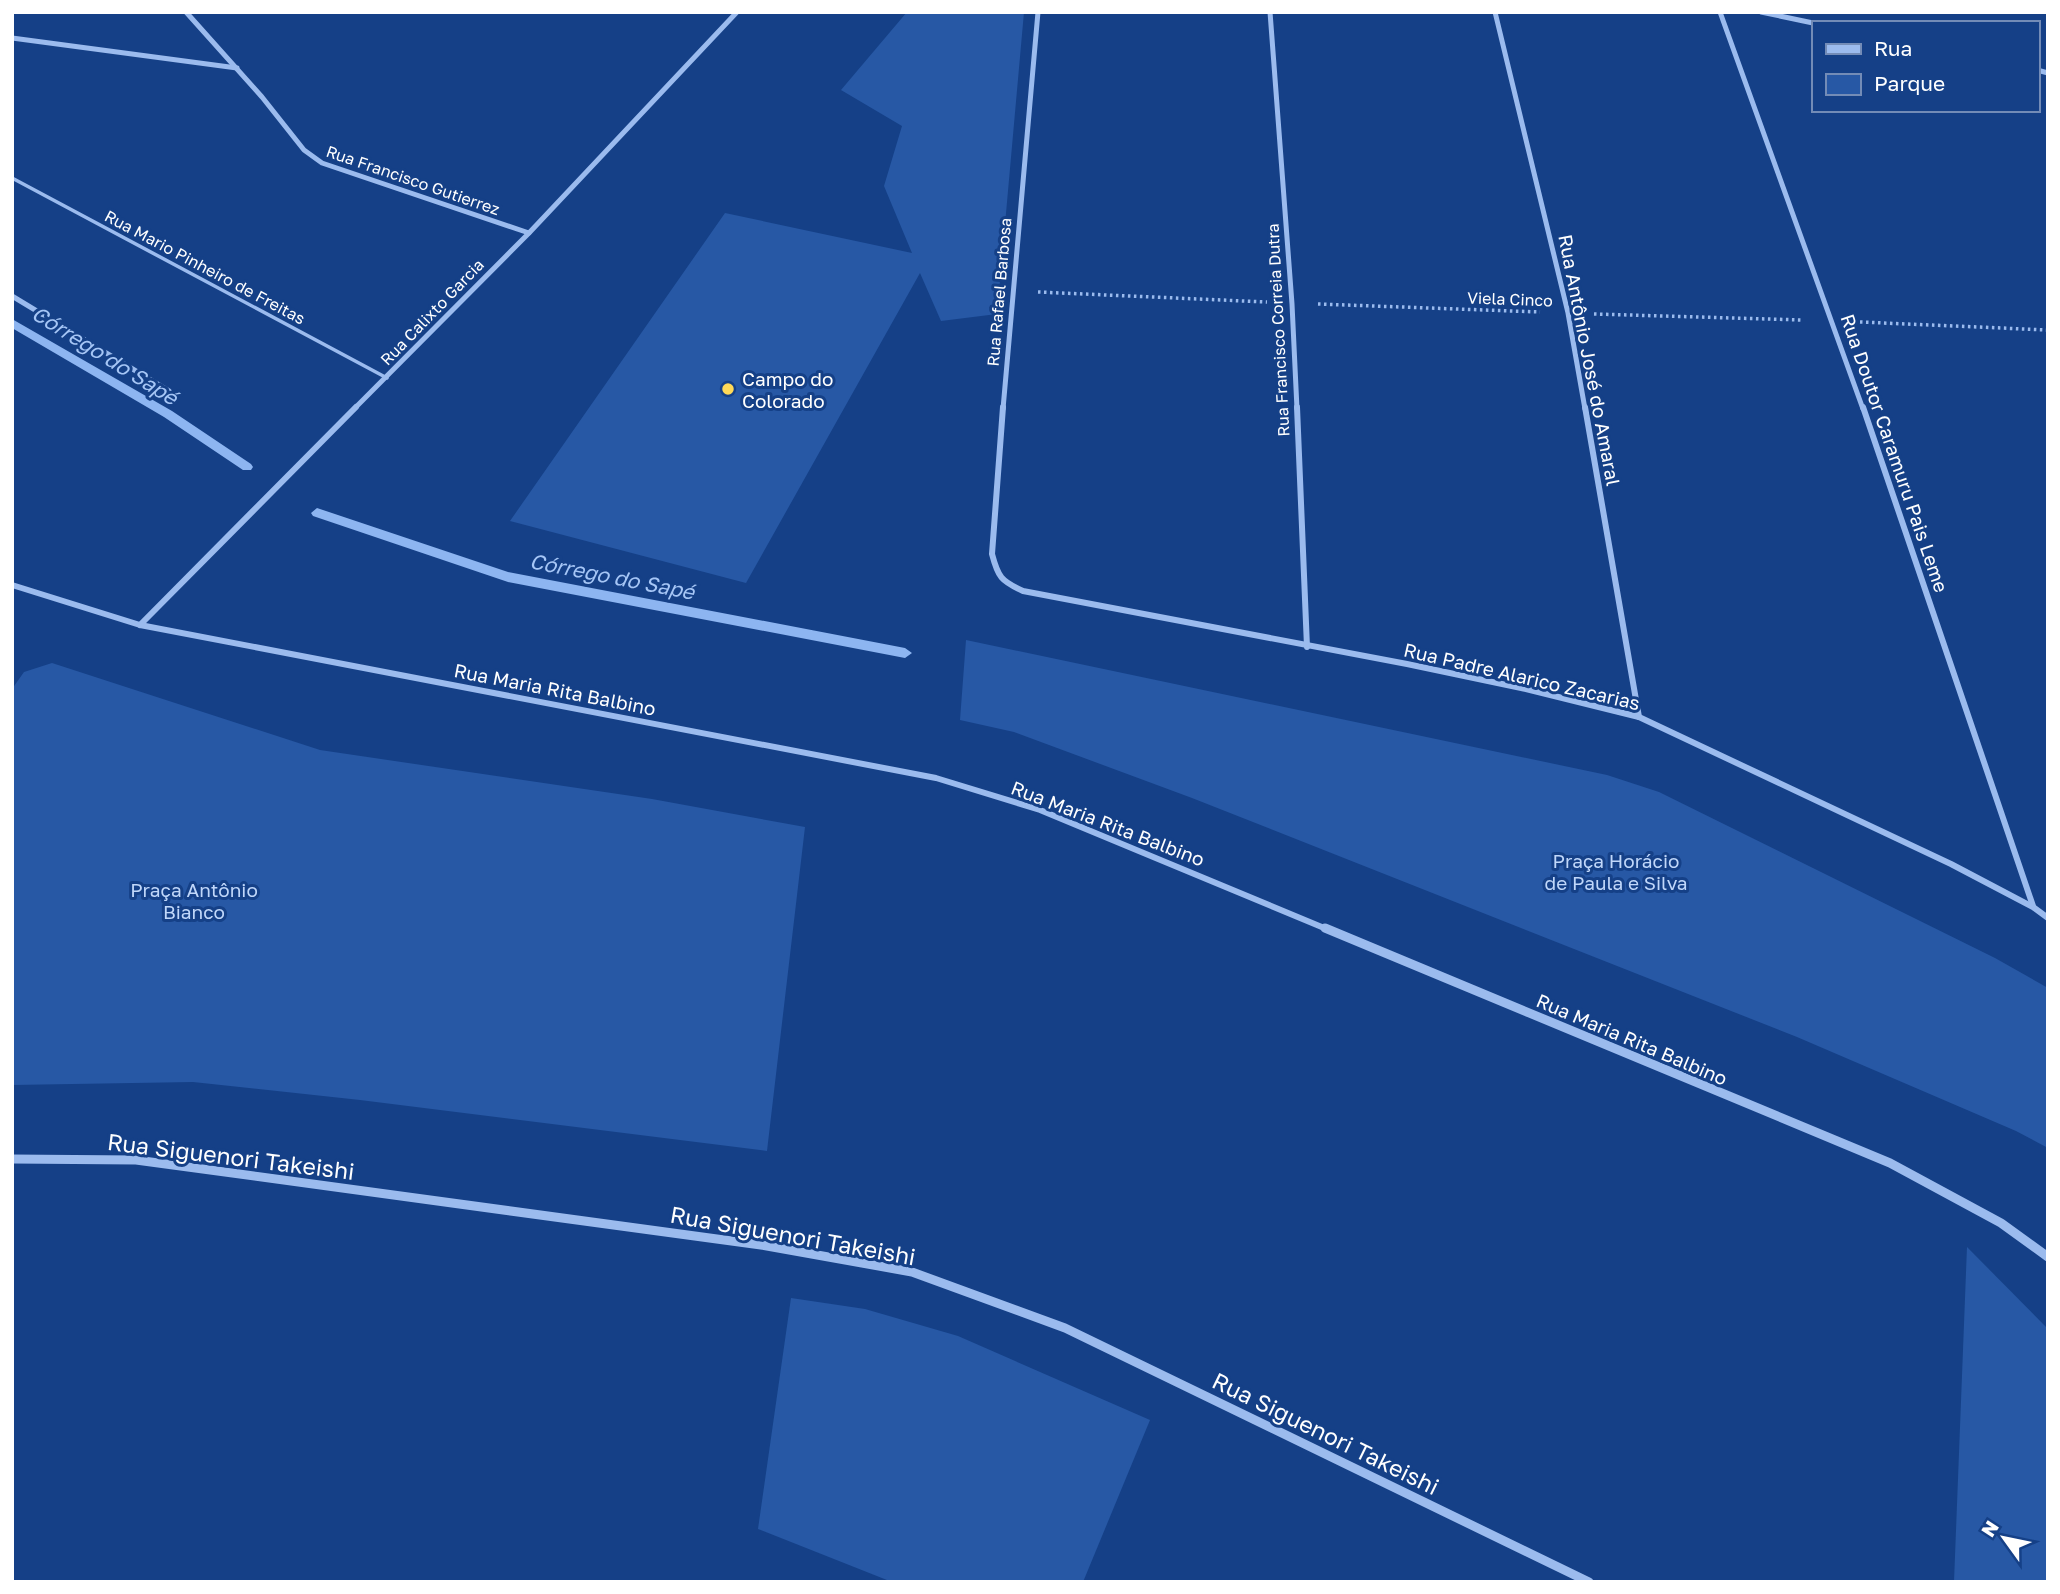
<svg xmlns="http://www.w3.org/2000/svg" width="2060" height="1594" viewBox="0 0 2060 1594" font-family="'Golos Text',sans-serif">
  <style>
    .green { fill: #2758a5 }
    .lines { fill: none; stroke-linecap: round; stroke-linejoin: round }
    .stream { fill: #8db5f1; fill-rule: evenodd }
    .path { stroke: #9bbbee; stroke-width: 3.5; stroke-dasharray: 2.5 3.5; stroke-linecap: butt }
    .lane { stroke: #9bbbee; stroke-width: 3.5 }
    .street-far2 { stroke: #9bbbee; stroke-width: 5 }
    .street-far1 { stroke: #9bbbee; stroke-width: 6 }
    .street { stroke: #9bbbee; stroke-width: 9 }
    .poi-dot { fill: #ffd958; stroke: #154087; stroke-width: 2.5 }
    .labels { text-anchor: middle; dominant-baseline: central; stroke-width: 6; stroke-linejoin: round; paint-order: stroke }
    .far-street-label { font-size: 16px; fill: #fff; stroke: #154087 }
    .street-label { font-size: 19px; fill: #fff; stroke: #154087 }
    .poi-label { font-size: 19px; fill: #fff; stroke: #154087; text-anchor: start }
    .park-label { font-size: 19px; fill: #c0d7fa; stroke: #154087 }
    .water-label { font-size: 21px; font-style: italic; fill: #a6c6f6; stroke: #154087 }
    .near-street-label { font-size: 23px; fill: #fff; stroke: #154087 }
  </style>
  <rect width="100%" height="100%" fill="#154087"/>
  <g class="green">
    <path d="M907,12h117l-27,302 -56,7 -21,-48 -174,310 -236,-62 215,-308 187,40 -28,-67 18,-60 -61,-36z"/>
    <path d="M966,640l641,135 52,17 336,166 53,30v160l-32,-17 -219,-94 -605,-239 -178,-66 -54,-12z"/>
    <path d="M52,663l268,87 332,49 153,28 -38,324 -407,-51 -167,-18 -181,3v-396l12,-17z"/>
    <path d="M1967,1247l81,82v253h-94z"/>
    <path d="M791,1298l74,11 93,27 192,84 -67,162h-191l-134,-53z"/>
  </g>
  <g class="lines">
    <g class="stream">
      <path d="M12,319l160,92 79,53 2,3 -2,3h-8l-79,-53 -152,-89z"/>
      <path d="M317,508l191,64 397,76 7,5 -7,5 -397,-76 -195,-66 -2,-3z"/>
    </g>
    <g class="path">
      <path d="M1038,292l229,10"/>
      <path d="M1318,304l222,8"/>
      <path d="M1594,314l208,6"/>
      <path d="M1860,322l188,8"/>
    </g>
    <path class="lane" d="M12,178l375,200"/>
    <g class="street-far2">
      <path d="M186,12l76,85 42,53 18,13 207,70"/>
      <path d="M1270,12l22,292 5,105"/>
      <path d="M1495,12l73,301 17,96"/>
      <path d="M1720,12l143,397"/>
      <path d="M1761,12l52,11"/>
      <path d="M12,38l225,30"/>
      <path d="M2037,70l11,3"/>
      <path d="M12,296l157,95"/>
      <path d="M354,409l175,-176 208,-221"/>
      <path d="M1003,409l35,-397"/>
    </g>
    <g class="street-far1">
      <path d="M1003,407l-11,147c6,23 9,27 31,37l384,73 119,25 113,28 312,147 82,43 15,11"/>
      <path d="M1297,407l10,240"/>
      <path d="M1585,407l54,310"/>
      <path d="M1863,407l170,499"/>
      <path d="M12,585l128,40 796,153 104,32 289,120"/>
      <path d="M140,625l216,-218"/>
    </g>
    <g class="street">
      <path d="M1325,928l565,235 111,60 47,34"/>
      <path d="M12,1159l124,1 625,85 151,27 153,56 524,254"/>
    </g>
  </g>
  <circle class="poi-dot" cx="728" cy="389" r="7"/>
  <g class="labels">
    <g class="far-street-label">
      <text transform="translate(413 180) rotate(19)">Rua Francisco Gutierrez</text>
      <text transform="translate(205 267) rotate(28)">Rua Mario Pinheiro de Freitas</text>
      <text transform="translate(999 292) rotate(-85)">Rua Rafael Barbosa</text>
      <text transform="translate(1510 299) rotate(2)">Viela Cinco</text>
      <text transform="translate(432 312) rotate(-46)">Rua Calixto Garcia</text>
      <text transform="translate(1278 330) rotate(-93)">Rua Francisco Correia Dutra</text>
    </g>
    <g class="street-label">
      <text transform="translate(1590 360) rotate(79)">Rua Antônio José do Amaral</text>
      <text transform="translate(1895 453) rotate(71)">Rua Doutor Caramuru Pais Leme</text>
      <text transform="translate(1522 676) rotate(13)">Rua Padre Alarico Zacarias</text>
      <text transform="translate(555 689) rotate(11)">Rua Maria Rita Balbino</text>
      <text transform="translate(1108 823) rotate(21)">Rua Maria Rita Balbino</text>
      <text transform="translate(1632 1039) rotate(23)">Rua Maria Rita Balbino</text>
    </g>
    <g class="poi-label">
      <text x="742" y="378">Campo do<tspan x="742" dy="22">Colorado</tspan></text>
    </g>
    <g class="park-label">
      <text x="1616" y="860">Praça Horácio<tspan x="1616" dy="22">de Paula e Silva</tspan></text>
      <text x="194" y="889">Praça Antônio<tspan x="194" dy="22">Bianco</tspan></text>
    </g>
    <g class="water-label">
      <text transform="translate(105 355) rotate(32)">Córrego do Sapé</text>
      <text transform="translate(612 576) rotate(11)">Córrego do Sapé</text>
    </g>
    <g class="near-street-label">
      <text transform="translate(231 1156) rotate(7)">Rua Siguenori Takeishi</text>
      <text transform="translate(793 1235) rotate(10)">Rua Siguenori Takeishi</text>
      <text transform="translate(1326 1433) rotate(26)">Rua Siguenori Takeishi</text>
    </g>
  </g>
  <rect width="2060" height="1594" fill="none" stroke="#ffffff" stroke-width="28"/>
  <rect x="1812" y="21" width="228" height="91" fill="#154087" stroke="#738cb7" stroke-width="2"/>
  <rect x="1826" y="44" width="35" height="10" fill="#9bbbee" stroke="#738cb7" stroke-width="2"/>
  <text x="1874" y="56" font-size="21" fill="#ffffff">Rua</text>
  <rect x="1826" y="74" width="35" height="21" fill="#2758a5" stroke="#738cb7" stroke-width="2"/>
  <text x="1874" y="91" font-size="21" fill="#ffffff">Parque</text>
  <g transform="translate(2004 1538) rotate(303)" stroke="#154087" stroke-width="5" paint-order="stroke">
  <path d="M0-5L12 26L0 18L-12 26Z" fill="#ffffff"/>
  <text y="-10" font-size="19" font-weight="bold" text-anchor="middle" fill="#ffffff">N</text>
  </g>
</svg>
